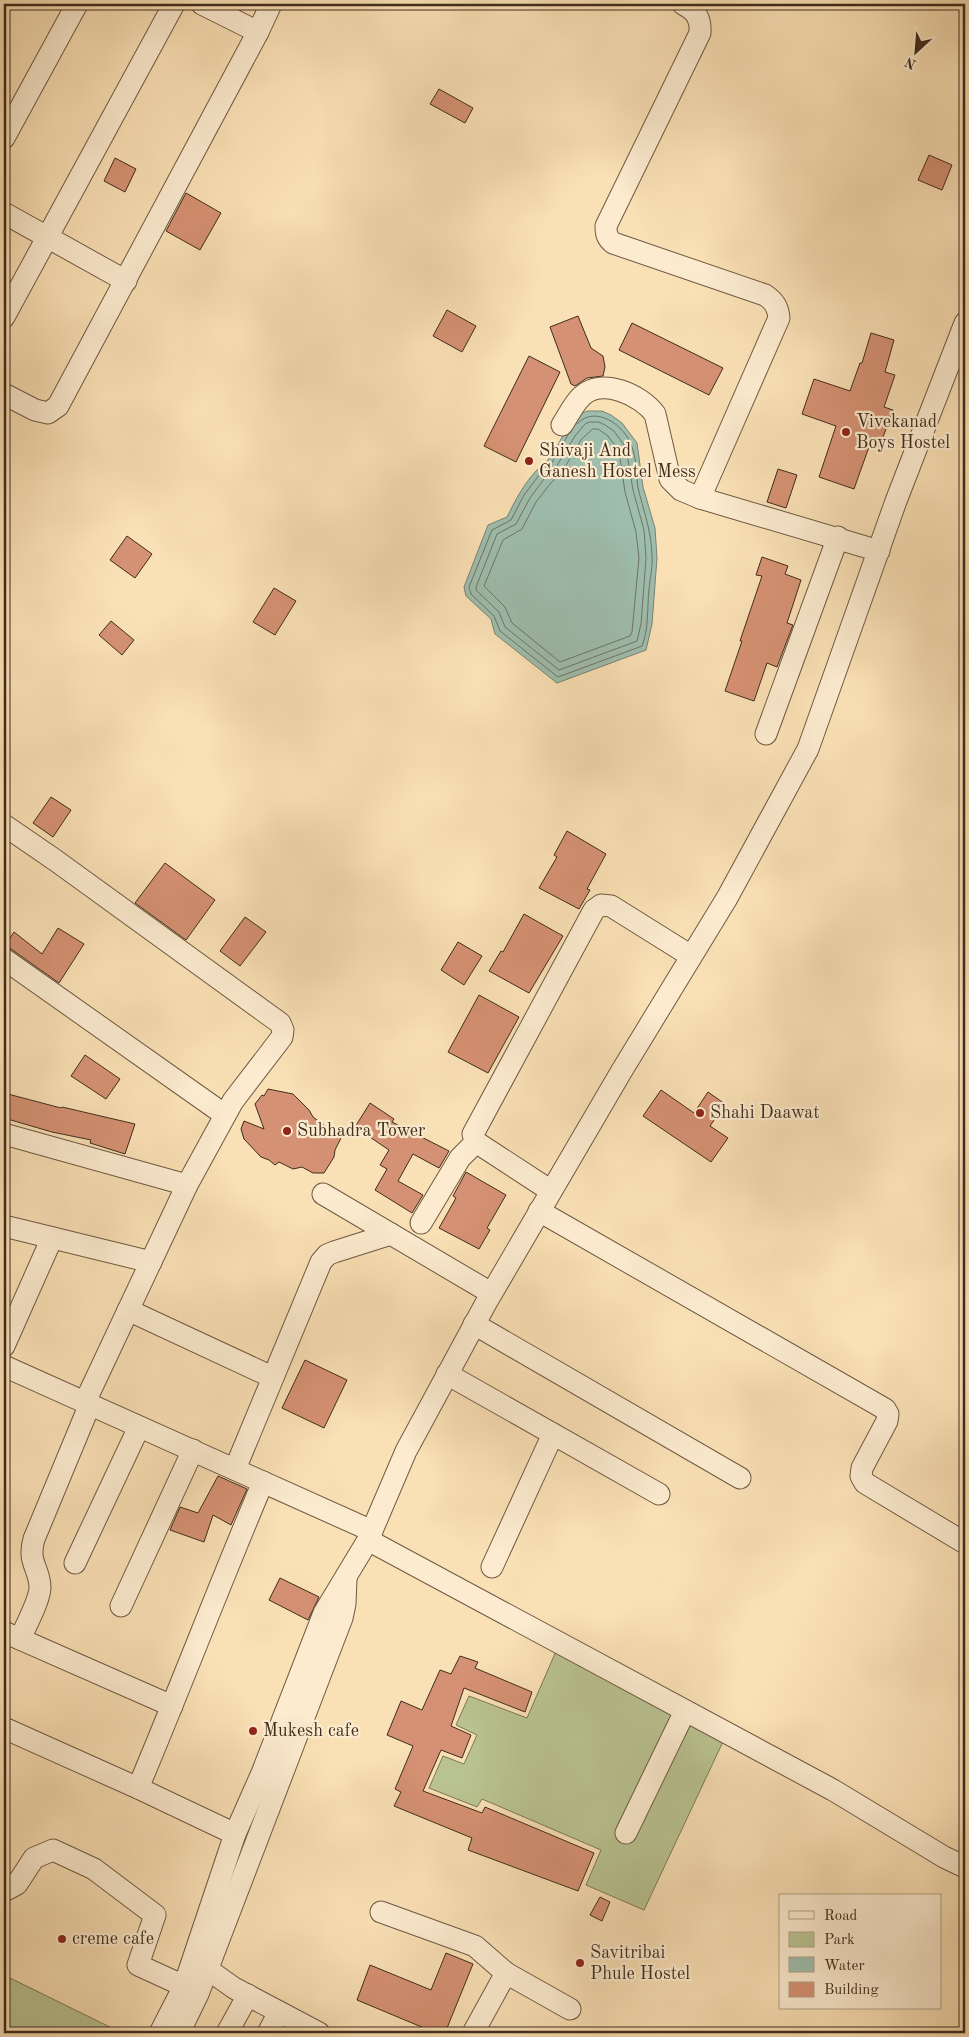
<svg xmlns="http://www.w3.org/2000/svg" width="969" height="2037" viewBox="0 0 969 2037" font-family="'Old Standard TT',serif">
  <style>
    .green { fill: #b9c391; stroke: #7c7856 }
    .water { fill: #9ebdad; stroke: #788373 }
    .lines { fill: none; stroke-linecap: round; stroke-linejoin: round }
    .shore { stroke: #6e7464; stroke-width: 1 }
    .building { fill: #d59173; stroke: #3f2c1c }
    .minor-casing { stroke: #6e5942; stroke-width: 23 }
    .minor { stroke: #fcebcf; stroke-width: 21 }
    .poi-dot { fill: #8f2418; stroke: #fcebcf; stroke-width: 2 }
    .labels { text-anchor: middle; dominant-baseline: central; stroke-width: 4.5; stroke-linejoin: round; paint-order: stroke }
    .poi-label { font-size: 18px; fill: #3f2c1c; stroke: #fcebcf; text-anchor: start }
  </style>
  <rect width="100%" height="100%" fill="#fae0b5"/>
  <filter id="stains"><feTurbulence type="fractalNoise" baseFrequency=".004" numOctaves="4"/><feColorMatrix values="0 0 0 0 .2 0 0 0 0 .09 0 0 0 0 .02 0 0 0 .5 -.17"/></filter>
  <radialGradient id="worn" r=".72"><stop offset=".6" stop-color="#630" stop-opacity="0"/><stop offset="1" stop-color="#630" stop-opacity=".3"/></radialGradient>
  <g class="green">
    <path d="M560,1642l168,89 -84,179 -58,-25 15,-35 -119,-51 -5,8 -48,-19 14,-32 21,8 13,-29 -21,-10 13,-29 58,22z"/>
    <path d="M4,1975l118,58h-118z"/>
  </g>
  <path class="water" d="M587,411h15l9,4 11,8 15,20 6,44 12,41 2,30 -5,66 -6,26 -89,33 -62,-49 -4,-15 -25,-23 -2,-9 24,-62 19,-8c8,-16 16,-32 29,-46 3,-3 8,-6 11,-10 15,-17 18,-41 40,-50z"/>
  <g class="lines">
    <g class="shore">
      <path d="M590,422h9l6,3 9,6 12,17 7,42 11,40 2,28 -5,66 -4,17 -78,29 -54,-43 -6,-15 -23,-22v-3l21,-53 19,-10 14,-26 14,-19 12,-12 19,-31 10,-12z"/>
      <path d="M593,429h5l10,7 11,15 6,41 11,40 3,26 -7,74 -2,4 -70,26 -48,-39 -7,-16 -21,-21 19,-46 19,-11 14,-27 14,-18 12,-12 19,-32z"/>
      <path d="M568,435l-17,29 -11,10 -16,21 -13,25 -19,10 -23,57 2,7 23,22 6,15 58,46 84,-31c7,-18 5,-38 7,-57 1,-11 4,-23 3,-34 -1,-26 -8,-42 -14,-67 -2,-13 -1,-28 -6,-41 -7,-22 -37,-43 -55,-23"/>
    </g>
  </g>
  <g class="building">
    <path d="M439,89l34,19 -8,15 -35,-19z"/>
    <path d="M929,155l23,10 -10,25 -24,-10z"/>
    <path d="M115,158l21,11 -11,23 -21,-11z"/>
    <path d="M186,193l35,20 -21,37 -34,-19z"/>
    <path d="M447,310l29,16 -14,26 -29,-16z"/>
    <path d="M578,316l13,32 12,8 2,11 -2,9 -16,2 -12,8 -4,-2 -21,-57z"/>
    <path d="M632,323l91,45 -14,27 -90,-45z"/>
    <path d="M871,333l23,7 -9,32 10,3 -11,32 9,3 -14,38 -9,-4 -16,45 -35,-12 17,-51 -34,-12 12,-35 36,12 10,-28h2z"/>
    <path d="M529,356l31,16 -44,90 -32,-16z"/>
    <path d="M778,469l19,6 -11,33 -19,-6z"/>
    <path d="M127,536l25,18 -17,24 -25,-18z"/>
    <path d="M762,557l26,9 -3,8 16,6 -14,43 6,2 -16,42 -10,-4 -13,38 -29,-10 17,-50h-2l22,-65 -6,-1z"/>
    <path d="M274,588l22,13 -21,34 -22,-13z"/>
    <path d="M111,621l23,19 -12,15 -23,-20z"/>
    <path d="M51,797l20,13 -18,27 -20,-14z"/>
    <path d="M567,831l39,23 -19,35 3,1 -11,19 -40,-21 18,-31 -3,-2z"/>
    <path d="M165,863l50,37 -29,40 -51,-37z"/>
    <path d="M524,914l39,22 -34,57 -40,-22 12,-20 2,1z"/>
    <path d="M245,917l21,15 -26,34 -20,-15z"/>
    <path d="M58,928l26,16 -25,39 -48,-34 -7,-2 10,-15 28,22z"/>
    <path d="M458,942l24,14 -18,29 -23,-15z"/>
    <path d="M479,995l40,22 -31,56 -40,-21z"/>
    <path d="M85,1055l35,24 -14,20 -35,-23z"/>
    <path d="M268,1089l25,5 16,16 4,7 28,21 -6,12 -1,7 -10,16h-11l-11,-6 -9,2 -14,-7 -4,3 -6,-5 -8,-3 -17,-18 -3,-10 3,-8 20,8 -9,-25 7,-9 2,1z"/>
    <path d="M661,1090l33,23 14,-21 17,12 -15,22 18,12 -17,24 -68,-46z"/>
    <path d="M4,1093l57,15 1,-1 73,17 -10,30 -35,-11 1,-3 -39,-8 -48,-14z"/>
    <path d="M370,1103l24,16 -2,3 57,29 -10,17 -26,-14 -15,27 25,14 -11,18 -37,-23 12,-21 -7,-4 9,-15 -34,-23z"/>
    <path d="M466,1172l40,23 -19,33 3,2 -11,19 -40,-21 17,-30 -3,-2z"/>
    <path d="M305,1360l42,20 -23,48 -42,-20z"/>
    <path d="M218,1476l29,13 -16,36 -18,-10 -9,27 -34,-12 10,-23 18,6z"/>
    <path d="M280,1578l39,19 -11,23 -39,-20z"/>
    <path d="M460,1656l18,6 -3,6 57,24 -7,20 -61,-24 -13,38 20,9 -9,23 -21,-8 -18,41 59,22 3,-6 109,46 -16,38 -110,-41 4,-12 -78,-32 7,-14 -6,-3 18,-43 -26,-11 14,-34 21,9 18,-40 11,4z"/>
    <path d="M600,1897l10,5 -8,19 -12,-6z"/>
    <path d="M446,1953l27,11 -28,69h-9l-79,-33 13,-35 61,25z"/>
  </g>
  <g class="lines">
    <defs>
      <g id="minor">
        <path d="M202,4l56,28"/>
        <path d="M683,4c13,7 18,14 17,29l-94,193c0,8 1,12 7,17l152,52c9,6 13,12 14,23l-79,180 179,53"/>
        <path d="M4,138l73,-134"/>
        <path d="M4,213l122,68"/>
        <path d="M4,317l170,-313"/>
        <path d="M4,394l31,16 13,3 10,-7 200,-374 13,-28"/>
        <path d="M562,425c6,-9 12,-22 20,-29 20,-19 59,-1 73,18l15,65 11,11 19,8"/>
        <path d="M766,734l72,-197"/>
        <path d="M4,825l51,35 225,163 3,7 -1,7 -49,64 -46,84 -102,217"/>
        <path d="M4,959l221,156"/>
        <path d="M4,1134l183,51"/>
        <path d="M551,1191l-75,-49 -3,-8 121,-224 7,-5 10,1 80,50"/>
        <path d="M323,1194l168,99"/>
        <path d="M539,1211l346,198 3,5 -1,7 -25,47 -1,8 4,7 100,60"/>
        <path d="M421,1223l39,-65 16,-16"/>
        <path d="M4,1226l147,36"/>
        <path d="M128,1310l144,67"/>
        <path d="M474,1324l266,154"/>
        <path d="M4,1346l48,-108"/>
        <path d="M4,1366l368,165"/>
        <path d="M447,1374l212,120"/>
        <path d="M235,1469l86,-207 6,-7 7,-3 57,-18"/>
        <path d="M368,1540l465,250 111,67 21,10"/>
        <path d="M75,1563l64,-136"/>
        <path d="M492,1567l61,-133"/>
        <path d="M121,1606l72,-156"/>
        <path d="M4,1632l168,74"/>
        <path d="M20,1639c6,-14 19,-37 20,-51 0,-20 -13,-25 -6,-49l56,-135"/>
        <path d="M4,1728l134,60 97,46"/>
        <path d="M138,1788c43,-102 82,-205 125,-306"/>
        <path d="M626,1833l59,-122"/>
        <path d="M4,1891l13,-7 17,-26 19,-8 41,19 61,46 -17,50 46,21"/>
        <path d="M381,1912l94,34 31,27 -33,60"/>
        <path d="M196,1961l38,27 85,45"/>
        <path d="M506,1973l64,36"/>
        <path d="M160,2033l24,-47 51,-152 27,-61 62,-160 44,-73 38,-89 80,-148 135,-231 106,-174 81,-149 88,-248 69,-178"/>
        <path d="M179,2033l19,-39 144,-376 3,-14 1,-25"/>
        <path d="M227,2033l21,-38"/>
        <path d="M268,2033l11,-21"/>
      </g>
    </defs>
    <use href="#minor" class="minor-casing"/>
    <use href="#minor" class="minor"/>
  </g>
  <g class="poi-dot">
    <circle cx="846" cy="432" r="5"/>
    <circle cx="529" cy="461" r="5"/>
    <circle cx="700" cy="1113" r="5"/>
    <circle cx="287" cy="1131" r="5"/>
    <circle cx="253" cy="1731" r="5"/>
    <circle cx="62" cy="1939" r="5"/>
    <circle cx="580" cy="1963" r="5"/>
  </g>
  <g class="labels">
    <g class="poi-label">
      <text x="856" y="422">Vivekanad<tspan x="856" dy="21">Boys Hostel</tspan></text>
      <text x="539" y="451">Shivaji And<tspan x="539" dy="21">Ganesh Hostel Mess</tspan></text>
      <text x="710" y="1113">Shahi Daawat</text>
      <text x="297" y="1131">Subhadra Tower</text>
      <text x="263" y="1731">Mukesh cafe</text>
      <text x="72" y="1939">creme cafe</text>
      <text x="590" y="1953">Savitribai<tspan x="590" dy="21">Phule Hostel</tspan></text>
    </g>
  </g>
  <rect width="969" height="2037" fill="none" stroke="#fae0b5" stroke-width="20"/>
  <rect x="5" y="5" width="959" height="2027" fill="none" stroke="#3f2c1c" stroke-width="2.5"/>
  <rect x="10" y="10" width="949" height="2017" fill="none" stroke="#3f2c1c"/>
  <rect x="779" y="1894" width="162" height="115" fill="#fcebcf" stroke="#b09f87"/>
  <rect x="789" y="1911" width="25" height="8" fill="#fcebcf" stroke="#b09f87"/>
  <text x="824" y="1920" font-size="15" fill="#3f2c1c">Road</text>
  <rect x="789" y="1932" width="25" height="15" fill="#b9c391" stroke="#b09f87"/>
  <text x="824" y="1944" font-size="15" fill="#3f2c1c">Park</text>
  <rect x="789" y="1957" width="25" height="15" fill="#9ebdad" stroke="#b09f87"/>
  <text x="824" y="1970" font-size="15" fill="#3f2c1c">Water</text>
  <rect x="789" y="1982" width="25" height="15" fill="#d59173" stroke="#b09f87"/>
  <text x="824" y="1994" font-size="15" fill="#3f2c1c">Building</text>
  <g transform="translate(916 52) rotate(206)" stroke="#fcebcf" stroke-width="4" paint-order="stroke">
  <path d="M0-4L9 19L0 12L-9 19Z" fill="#3f2c1c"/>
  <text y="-8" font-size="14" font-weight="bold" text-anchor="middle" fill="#3f2c1c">N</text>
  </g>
  <rect width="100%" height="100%" filter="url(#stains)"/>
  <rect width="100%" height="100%" fill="url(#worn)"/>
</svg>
